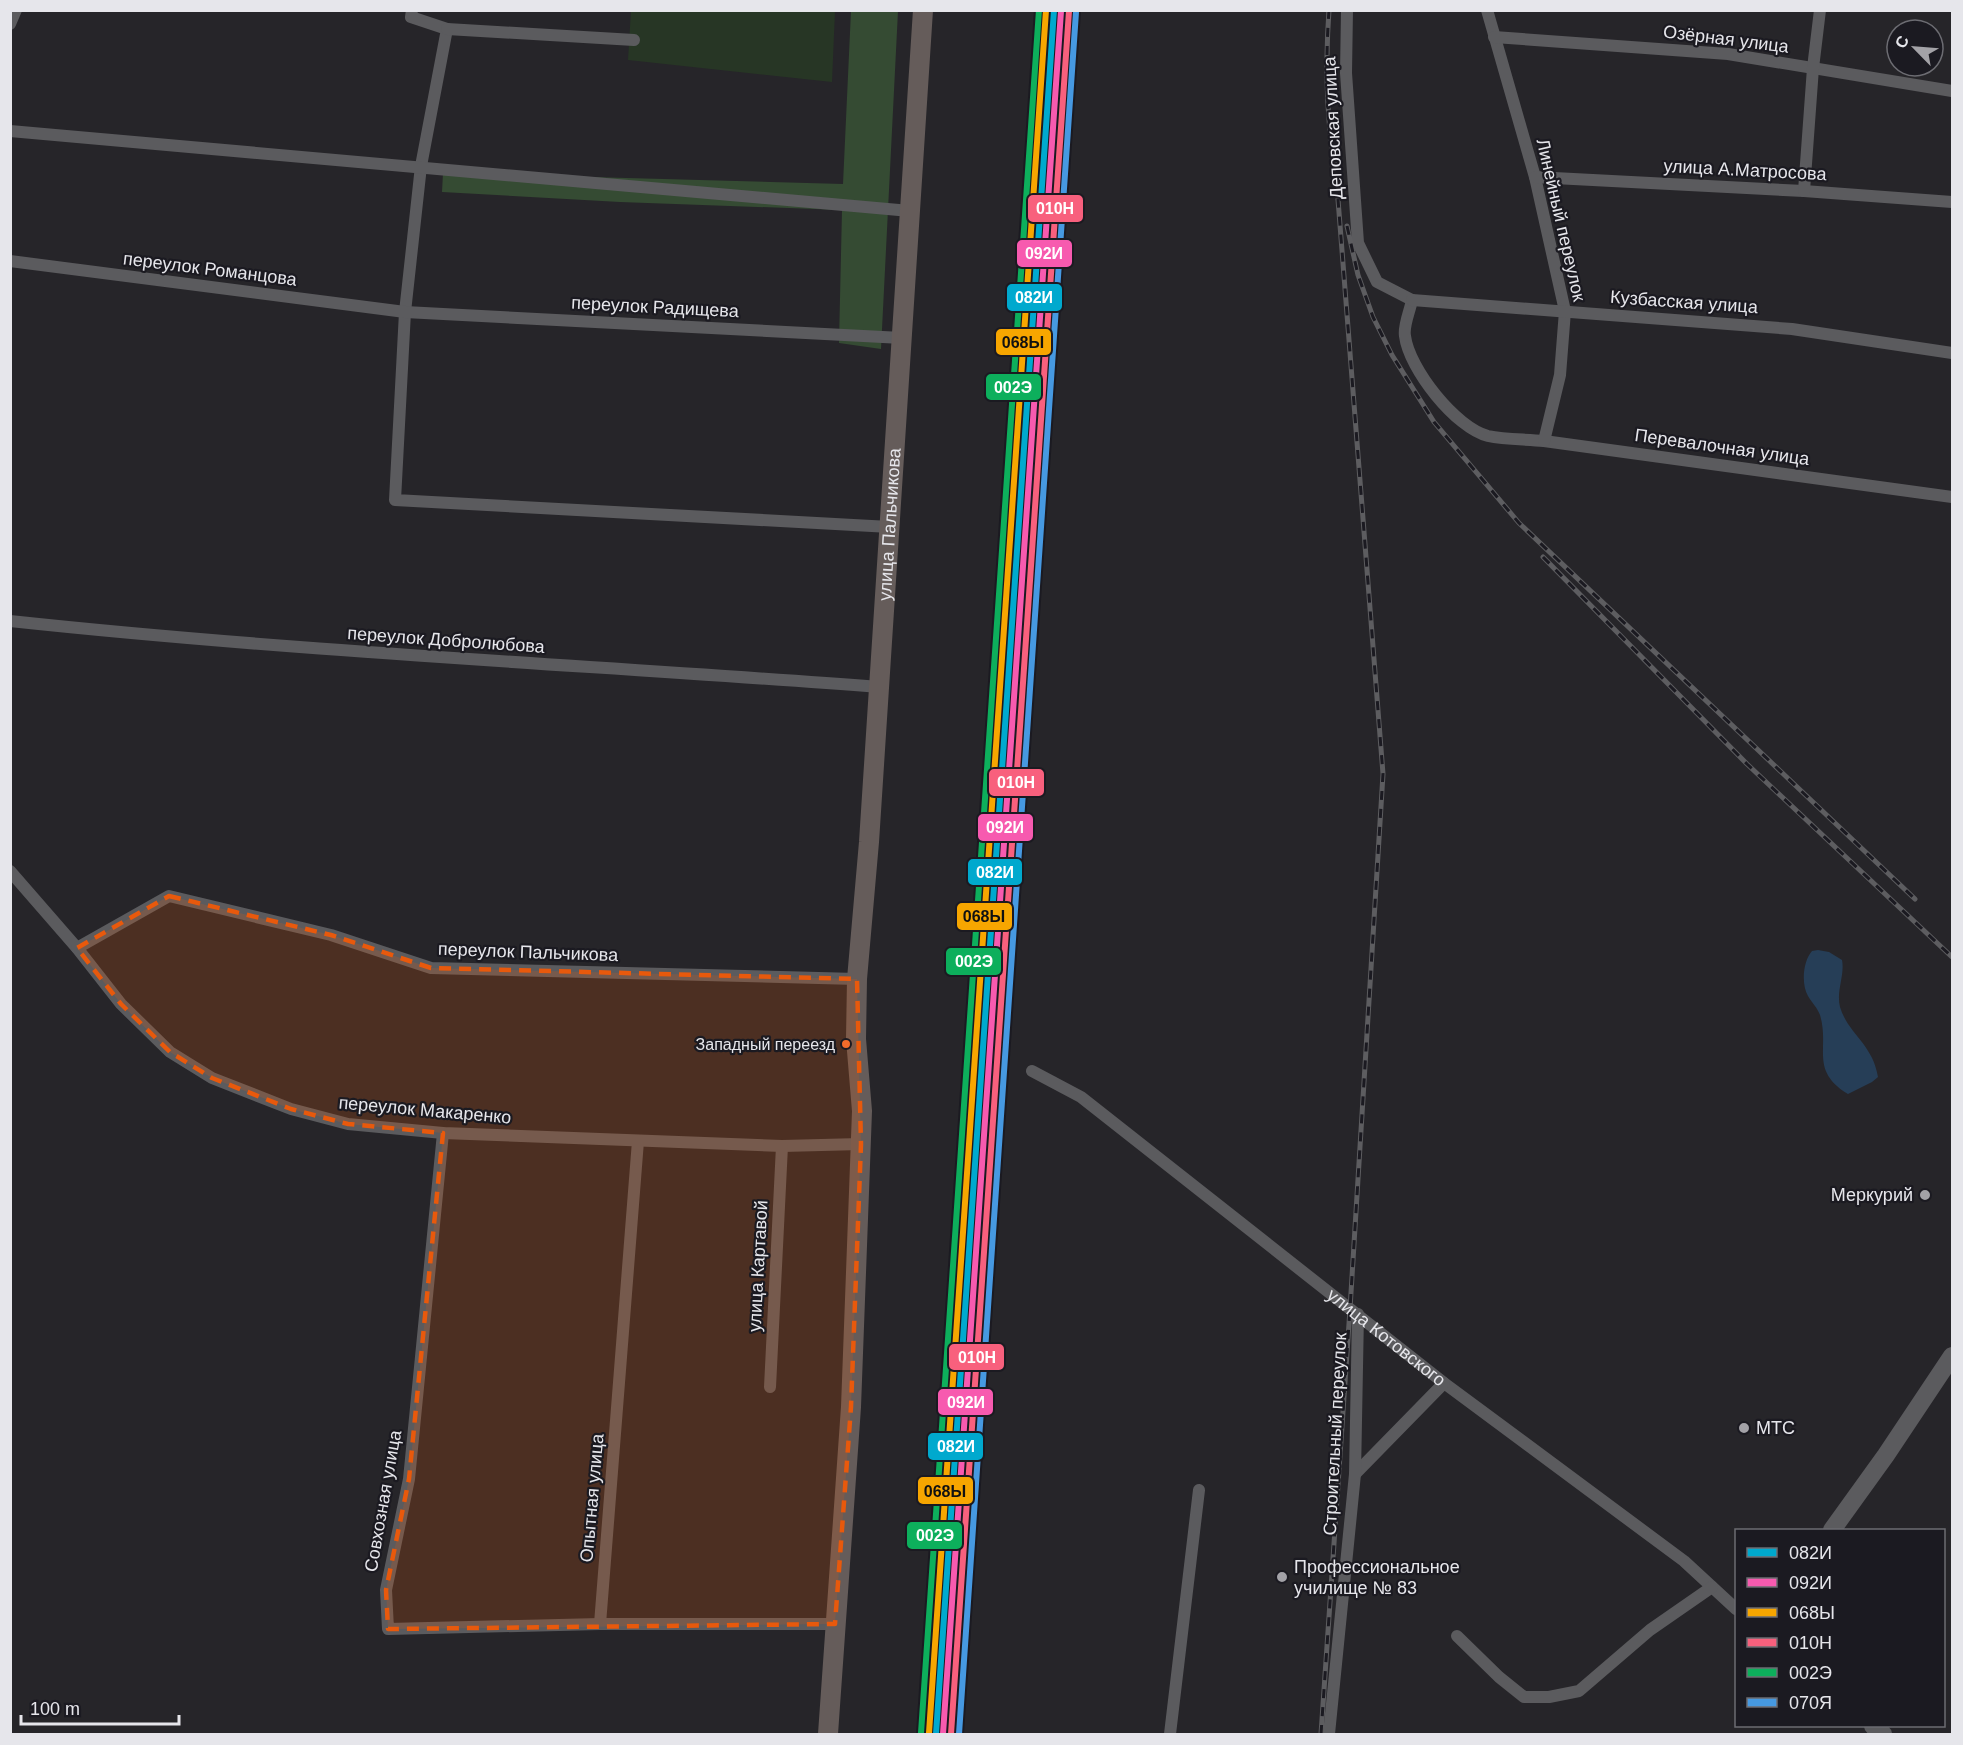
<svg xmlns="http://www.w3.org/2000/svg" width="1963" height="1745" viewBox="0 0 1963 1745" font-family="Helvetica,sans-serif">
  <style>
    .green { fill: #273625 }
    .forest { fill: #354b33 }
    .water { fill: #263e57 }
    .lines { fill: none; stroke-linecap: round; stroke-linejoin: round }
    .street { stroke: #5b5b5e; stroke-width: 12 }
    .secondary { stroke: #5b5b5e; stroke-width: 18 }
    .primary { stroke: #655c5a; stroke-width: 20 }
    .rail-casing { stroke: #5d5d60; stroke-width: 5 }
    .rail { stroke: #1b1a21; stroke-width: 3; stroke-dasharray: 9; stroke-linecap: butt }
    .rail-1-casing { stroke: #1b1a21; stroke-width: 10 }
    .rail-2-casing { stroke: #1b1a21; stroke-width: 10 }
    .rail-3-casing { stroke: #1b1a21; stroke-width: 10 }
    .rail-4-casing { stroke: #1b1a21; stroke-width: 10 }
    .rail-5-casing { stroke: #1b1a21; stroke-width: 10 }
    .rail-6-casing { stroke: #1b1a21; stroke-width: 10 }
    .rail-1 { stroke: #00a9ce; stroke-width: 6 }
    .rail-2 { stroke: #f75aaf; stroke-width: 6 }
    .rail-3 { stroke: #f7a600; stroke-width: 6 }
    .rail-4 { stroke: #f8607d; stroke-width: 6 }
    .rail-5 { stroke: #0daf5c; stroke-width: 6 }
    .rail-6 { stroke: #4699e1; stroke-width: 6 }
    .marked { fill: #e8590c; fill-opacity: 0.2; stroke: #e8590c; stroke-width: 4.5; stroke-dasharray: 12 8; stroke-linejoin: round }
    .bus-dot { fill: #f36c2b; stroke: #1b1a21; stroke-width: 2 }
    .poi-dot { fill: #a3a2a7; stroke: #1b1a21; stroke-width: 2 }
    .labels { text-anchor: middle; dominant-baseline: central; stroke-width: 4.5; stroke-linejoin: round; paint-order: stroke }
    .bus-label { font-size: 16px; fill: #e6e6eb; stroke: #1b1a21; text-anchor: end }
    .street-label { font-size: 18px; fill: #e6e6eb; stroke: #1b1a21 }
    .poi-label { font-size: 18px; fill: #e6e6eb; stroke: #1b1a21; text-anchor: start }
    .line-badge { stroke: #1b1a21; stroke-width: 2 }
    .badge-label { font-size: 16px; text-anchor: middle; font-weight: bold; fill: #fff }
    .pale-badge-label { font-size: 16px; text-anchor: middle; font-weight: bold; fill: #111 }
  </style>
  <rect width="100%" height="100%" fill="#262529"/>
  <path class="green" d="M631,11h204l-3,71 -204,-22z"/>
  <path class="forest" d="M851,11h47l-17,338 -42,-6 3,-133 -222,-8 -178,-10 1,-19 400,11z"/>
  <path class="water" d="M1818,950l11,2 13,8c3,15 -6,31 -2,47 8,27 33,37 38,70l-6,5 -24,12c-39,-24 -18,-46 -28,-79 -3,-8 -8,-12 -12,-19 -7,-12 -5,-35 4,-45z"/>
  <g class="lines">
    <g class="street">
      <path d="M412,10l-1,7 36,12 -26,137 -16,146 -10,188 495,27"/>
      <path d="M1347,10l-1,63 12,170 19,39 35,18c-2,11 -9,26 -7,36 4,33 51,92 83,100 18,4 38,3 56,5l408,56"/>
      <path d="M1487,10l48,167 30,134 -5,64 -16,66"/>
      <path d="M10,24l6,-14"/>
      <path d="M447,29l187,11"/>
      <path d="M1494,37l234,17 224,37"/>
      <path d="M10,131l900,80"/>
      <path d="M1535,177l269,14 148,11"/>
      <path d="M1804,191l9,-123 7,-58"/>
      <path d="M10,261l395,51 497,26"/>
      <path d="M1412,300l380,29 160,24"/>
      <path d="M10,621c289,31 579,44 869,66"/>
      <path d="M10,871l67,77 44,56 49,48 42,26 79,31 57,15 95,9 339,13 79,-2"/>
      <path d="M77,948l92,-52 162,39 100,33 426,11"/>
      <path id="s1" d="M1032,1071l49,26 363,286 240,178 52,48"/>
      <path d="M443,1133l-34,346 -23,111 2,39 212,-5"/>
      <path d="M638,1141l-38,483h235"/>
      <path d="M770,1387l12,-241"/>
      <path d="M1355,1474l89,-91"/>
      <path d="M1457,1636l42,41 25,20h25l30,-6 71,-61 62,-43"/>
      <path d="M1170,1734l29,-244"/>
      <path d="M1329,1734l26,-260 3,-160"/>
    </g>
    <g class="secondary">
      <path d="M1832,1530l54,-75 66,-99"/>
      <path d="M1873,1726l10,8"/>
    </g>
    <path class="primary" id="s2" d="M828,1734l23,-327 11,-296 -6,-72 1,-60 12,-137 54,-832"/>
    <defs>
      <g id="rail">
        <path d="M1329,10c-4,57 -3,116 9,172"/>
        <path d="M1347,226l11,49 15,42 19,38 42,67 85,101 396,376"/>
        <path d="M1543,557l204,207 205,193"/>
        <path d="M996,979l16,-90"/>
        <path d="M1321,1734l29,-425 33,-535 -47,-600"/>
      </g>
    </defs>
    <use href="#rail" class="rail-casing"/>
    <use href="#rail" class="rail"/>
    <defs>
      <path id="rail-1" d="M936,1734l118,-1724"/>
      <path id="rail-2" d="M943,1734l118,-1723"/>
      <path id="rail-3" d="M929,1733l117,-1723"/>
      <path id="rail-4" d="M951,1734l118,-1723"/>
      <path id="rail-5" d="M921,1733l118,-1723"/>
      <path id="rail-6" d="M959,1734l117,-1722"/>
    </defs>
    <use href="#rail-1" class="rail-1-casing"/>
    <use href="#rail-2" class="rail-2-casing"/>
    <use href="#rail-3" class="rail-3-casing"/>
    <use href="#rail-4" class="rail-4-casing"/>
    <use href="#rail-5" class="rail-5-casing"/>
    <use href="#rail-6" class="rail-6-casing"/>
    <use href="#rail-1" class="rail-1"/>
    <use href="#rail-2" class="rail-2"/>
    <use href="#rail-3" class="rail-3"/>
    <use href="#rail-4" class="rail-4"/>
    <use href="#rail-5" class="rail-5"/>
    <use href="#rail-6" class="rail-6"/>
  </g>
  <path class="marked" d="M169,896l162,39 100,33 426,11 4,165 -10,263 -16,217 -447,5 -2,-39 23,-111 34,-346 -95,-9 -57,-15 -79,-31 -42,-26 -49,-48 -44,-56z"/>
  <circle class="bus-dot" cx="846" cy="1044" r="5"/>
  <g class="poi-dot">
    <circle cx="1925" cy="1195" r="6"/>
    <circle cx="1744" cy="1428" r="6"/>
    <circle cx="1282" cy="1577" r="6"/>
  </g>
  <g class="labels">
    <g class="bus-label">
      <text x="835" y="1044">Западный переезд</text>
    </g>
    <g class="street-label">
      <text transform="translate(1726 39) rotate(7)">Озёрная улица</text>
      <text transform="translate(1333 128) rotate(-93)">Деповская улица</text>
      <text transform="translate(1745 170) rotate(3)">улица А.Матросова</text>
      <text transform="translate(1561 220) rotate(77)">Линейный переулок</text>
      <text transform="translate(210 269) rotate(7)">переулок Романцова</text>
      <text transform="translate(1684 302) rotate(4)">Кузбасская улица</text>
      <text transform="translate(655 307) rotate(3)">переулок Радищева</text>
      <text transform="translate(1722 447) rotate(8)">Перевалочная улица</text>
      <text stroke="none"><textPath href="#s2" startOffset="1212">улица Пальчикова</textPath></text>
      <text transform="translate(446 640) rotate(4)">переулок Добролюбова</text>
      <text transform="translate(528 952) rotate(2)">переулок Пальчикова</text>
      <text transform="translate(425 1110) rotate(5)">переулок Макаренко</text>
      <text transform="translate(758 1266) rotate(-87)">улица Картавой</text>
      <text stroke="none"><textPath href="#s1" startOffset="444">улица Котовского</textPath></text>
      <text transform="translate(1335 1434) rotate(-87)">Строительный переулок</text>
      <text transform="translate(592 1498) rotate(-85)">Опытная улица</text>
      <text transform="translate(383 1501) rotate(-80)">Совхозная улица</text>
    </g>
    <g class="poi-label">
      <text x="1913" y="1195" text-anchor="end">Меркурий</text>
      <text x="1756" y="1428">МТС</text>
      <text x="1294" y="1567">Профессиональное<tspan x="1294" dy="21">училище № 83</tspan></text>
    </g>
  </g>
  <g class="line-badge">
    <rect x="1027" y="194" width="57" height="29" rx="6" fill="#f8607d"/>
    <rect x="1016" y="239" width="57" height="29" rx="6" fill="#f75aaf"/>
    <rect x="1006" y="283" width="57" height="29" rx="6" fill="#00a9ce"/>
    <rect x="995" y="328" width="57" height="28" rx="6" fill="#f7a600"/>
    <rect x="985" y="373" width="57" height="28" rx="6" fill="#0daf5c"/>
    <rect x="988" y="768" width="57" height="29" rx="6" fill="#f8607d"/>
    <rect x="977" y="813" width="57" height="29" rx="6" fill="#f75aaf"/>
    <rect x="967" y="858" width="56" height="28" rx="6" fill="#00a9ce"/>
    <rect x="956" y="902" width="57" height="29" rx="6" fill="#f7a600"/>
    <rect x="945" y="947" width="57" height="29" rx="6" fill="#0daf5c"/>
    <rect x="948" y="1343" width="57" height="28" rx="6" fill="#f8607d"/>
    <rect x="937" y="1388" width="57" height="28" rx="6" fill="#f75aaf"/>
    <rect x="927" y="1432" width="57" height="29" rx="6" fill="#00a9ce"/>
    <rect x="917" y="1476" width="57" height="29" rx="6" fill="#f7a600"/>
    <rect x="906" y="1521" width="57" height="29" rx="6" fill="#0daf5c"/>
  </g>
  <g class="badge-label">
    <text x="1055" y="214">010Н</text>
    <text x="1044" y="259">092И</text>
    <text x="1034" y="303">082И</text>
    <text x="1013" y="393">002Э</text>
    <text x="1016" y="788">010Н</text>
    <text x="1005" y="833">092И</text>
    <text x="995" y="878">082И</text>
    <text x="974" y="967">002Э</text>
    <text x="977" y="1363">010Н</text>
    <text x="966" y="1408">092И</text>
    <text x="956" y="1452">082И</text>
    <text x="935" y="1541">002Э</text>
  </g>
  <g class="pale-badge-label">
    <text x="1023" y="348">068Ы</text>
    <text x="984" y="922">068Ы</text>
    <text x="945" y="1497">068Ы</text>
  </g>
  <rect width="1963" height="1745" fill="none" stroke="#e6e6eb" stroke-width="24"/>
  <rect x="1735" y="1529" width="210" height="198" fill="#1b1a21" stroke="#6c6c72" stroke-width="1.5"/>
  <rect x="1747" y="1548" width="30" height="9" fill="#00a9ce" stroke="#6c6c72" stroke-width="1.5"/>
  <text x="1789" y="1559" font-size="18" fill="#e6e6eb">082И</text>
  <rect x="1747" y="1578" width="30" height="9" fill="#f75aaf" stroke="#6c6c72" stroke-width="1.5"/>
  <text x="1789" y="1589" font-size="18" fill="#e6e6eb">092И</text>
  <rect x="1747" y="1608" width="30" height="9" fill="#f7a600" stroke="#6c6c72" stroke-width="1.5"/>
  <text x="1789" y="1619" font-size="18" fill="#e6e6eb">068Ы</text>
  <rect x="1747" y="1638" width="30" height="9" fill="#f8607d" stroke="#6c6c72" stroke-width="1.5"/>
  <text x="1789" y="1649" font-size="18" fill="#e6e6eb">010Н</text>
  <rect x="1747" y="1668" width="30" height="9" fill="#0daf5c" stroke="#6c6c72" stroke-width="1.5"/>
  <text x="1789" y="1679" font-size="18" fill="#e6e6eb">002Э</text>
  <rect x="1747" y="1698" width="30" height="9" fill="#4699e1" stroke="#6c6c72" stroke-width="1.5"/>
  <text x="1789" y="1709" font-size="18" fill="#e6e6eb">070Я</text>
  <g transform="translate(1915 48) rotate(295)"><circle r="28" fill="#1b1a21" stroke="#6c6c72" stroke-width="1.5"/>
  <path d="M0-4.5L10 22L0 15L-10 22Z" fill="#a3a2a7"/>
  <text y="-9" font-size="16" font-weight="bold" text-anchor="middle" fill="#e6e6eb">С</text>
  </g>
  <path d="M21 1715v9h158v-9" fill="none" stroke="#e6e6eb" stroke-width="3"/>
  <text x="30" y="1715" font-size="18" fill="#e6e6eb" stroke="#1b1a21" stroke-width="4.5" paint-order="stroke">100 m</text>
</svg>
